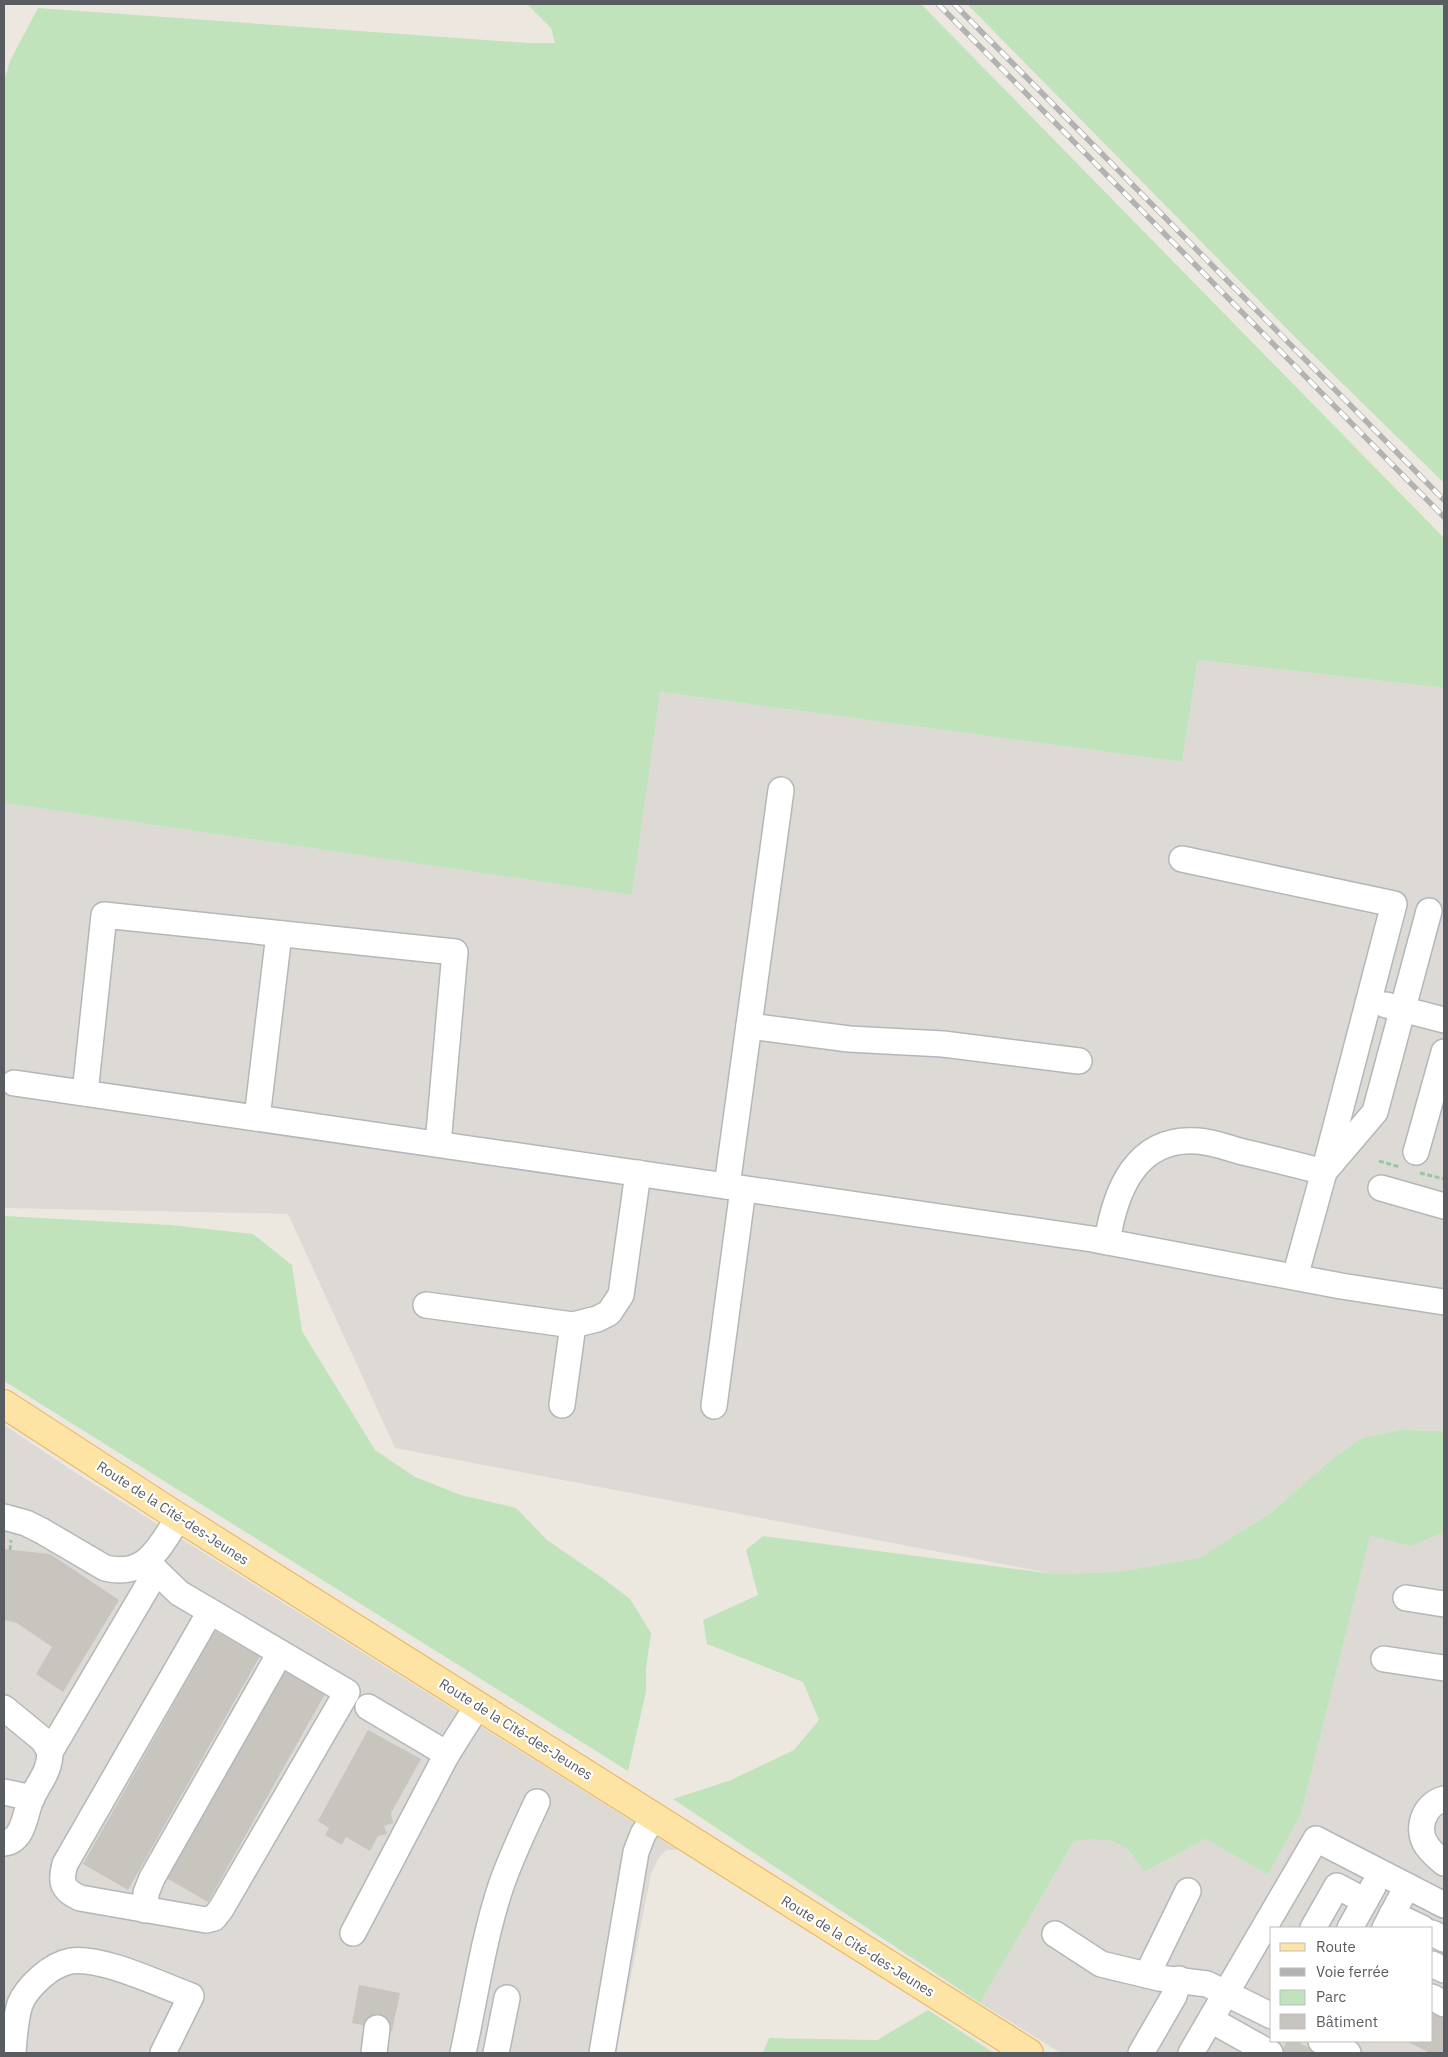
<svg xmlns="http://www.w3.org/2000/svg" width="1448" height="2057" viewBox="0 0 1448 2057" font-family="'IBM Plex Sans',sans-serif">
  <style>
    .industrial { fill: #dddad5; fill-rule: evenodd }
    .green { fill: #c1e3bc }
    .building { fill: #c8c5bf }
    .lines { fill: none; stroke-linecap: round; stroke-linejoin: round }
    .minor-casing { stroke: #b3b7bb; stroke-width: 28 }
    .major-casing { stroke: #edb257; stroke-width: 30 }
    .path { stroke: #97c79f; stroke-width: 3; stroke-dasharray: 5 2.5; stroke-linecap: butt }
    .minor { stroke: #fff; stroke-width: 25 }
    .major { stroke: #fde4a4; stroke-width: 28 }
    .rail-casing { stroke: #b1b2b2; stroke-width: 5.5 }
    .rail { stroke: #fff; stroke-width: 4; stroke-dasharray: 11; stroke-linecap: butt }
    .labels { text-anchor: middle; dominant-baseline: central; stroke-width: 4.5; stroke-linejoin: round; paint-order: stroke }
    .street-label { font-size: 14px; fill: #595d61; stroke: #fff }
  </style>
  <rect width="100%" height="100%" fill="#ece8e0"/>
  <g class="industrial">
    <path d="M1198,660l246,28v743l-43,-1 -39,8 -29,20 -61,54 -73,46 -82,14 -63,2 -659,-126 -107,-234 -284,-6v-405l628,92 27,-203 523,70z"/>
    <path d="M4,1425l72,48 602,377h-12l-8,9 -7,15 -35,179h-612z"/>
    <path d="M1444,1503v550h-383l-81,-50 94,-162 25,-2 22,4 14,13 9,16 62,-33 62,36 33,-61 69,-279zM1272,1928h160v113h-160z"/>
  </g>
  <g class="green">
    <path d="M527,4h394l523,534v150l-246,-28 -16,102 -522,-70 -28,203 -628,-92v-723l7,-21 27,-51 490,35h27l-4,-15z"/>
    <path d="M967,4h477v479l-149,-146z"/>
    <path d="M4,1216l167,9 82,9 39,31 10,66 73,119 40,27 46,18 55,13 31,32 57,39 26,20 21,34 -5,36v23l-18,79 -624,-390z"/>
    <path d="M1401,1430l43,1v101l-33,14 -41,-10 -69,278 -33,61 -62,-36 -62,33c-19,-34 -33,-34 -70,-31l-94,162 -307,-204 58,-19 63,-30 25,-30 -16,-38 -96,-38 -4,-24 55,-25 -12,-45 17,-14 291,38 63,-2 82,-14 73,-46 61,-54 29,-20z"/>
    <path d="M928,2010l66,43h-231l6,-15 108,2z"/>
  </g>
  <g class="building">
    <path d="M4,1549l46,5 69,46 -56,92 -27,-18 16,-27 -35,-24 -13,-3z"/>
    <path d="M215,1631l45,25 -132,234 -45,-26z"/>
    <path d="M280,1669l45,25 -117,208 -45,-26z"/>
    <path d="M368,1730l53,29 -30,54 2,10 -9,3 3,8 -9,2 -8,15 -24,-14 -4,8 -17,-10 4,-7 -11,-7z"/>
    <path d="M359,1985l41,8 -8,38 -40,-8z"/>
    <path d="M1432,2008l12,7v38h-14l-24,-12h26z"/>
    <path d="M1287,2041h9l23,12h-38z"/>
  </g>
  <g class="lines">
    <defs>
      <g id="minor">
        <path d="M1182,859l212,45 -70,268 -29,105"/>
        <path d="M1386,1005l58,15"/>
        <path d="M749,1026l100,13 94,5 136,17"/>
        <path d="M14,1083l1078,156 249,47 103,16"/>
        <path d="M85,1093l19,-178 351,37 -17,192"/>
        <path d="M257,1118l22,-184"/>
        <path d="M1416,1152l28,-100"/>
        <path d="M727,1186l54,-396"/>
        <path d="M1381,1188l63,18"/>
        <path d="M1107,1242c8,-51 29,-106 91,-101 15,1 30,7 45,11 27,6 54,13 81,20l51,-60 54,-201"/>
        <path d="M426,1305l147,20"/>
        <path d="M562,1405l11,-80 24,-6 12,-6 12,-18 17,-122"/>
        <path d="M714,1406l29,-217"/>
        <path d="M4,1517l22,6 16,8 63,37c42,10 54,-21 74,-51"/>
        <path d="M147,1562l32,31 168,99 -126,217 -7,9 -8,2 -126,-22c-18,-8 -20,-16 -15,-34l145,-252"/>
        <path d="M1406,1598l38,6"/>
        <path d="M1384,1659l60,9"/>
        <path d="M368,1707l79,47 31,-49"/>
        <path d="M4,1708l39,32 7,12"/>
        <path d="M4,1792l28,6"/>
        <path d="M1444,1799c-20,5 -29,30 -17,47 5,7 11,12 17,17"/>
        <path d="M4,1843c20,-2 21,-30 27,-44 9,-18 19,-28 19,-47l106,-180"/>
        <path d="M145,1910l1,-17 6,-15 128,-225"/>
        <path d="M1392,1914l30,14"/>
        <path d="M1313,1928l24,-42 28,15"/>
        <path d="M1350,1928l23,-41"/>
        <path d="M1385,1928l22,-42"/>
        <path d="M353,1933l94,-179"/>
        <path d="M1432,1933l12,6"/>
        <path d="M1055,1934l46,30 58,14 48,6 65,32"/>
        <path d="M1432,1964l12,6"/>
        <path d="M1147,1975l41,-84"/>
        <path d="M1432,1997l12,7"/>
        <path d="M1211,2020l59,33"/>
        <path d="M1321,2041l27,12"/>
        <path d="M13,2053c1,-16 2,-33 7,-49 4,-10 12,-19 21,-27 8,-7 19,-14 30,-16 30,-5 90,24 120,35l-28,57"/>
        <path d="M374,2053l3,-25"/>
        <path d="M463,2053c12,-55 20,-113 38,-167 10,-29 23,-56 36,-84"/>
        <path d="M496,2053l11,-55"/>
        <path d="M602,2053l34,-201 7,-18 11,-17"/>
        <path d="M1141,2053l33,-57 5,-17"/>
        <path d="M1191,2053l125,-214 128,66"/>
      </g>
      <path id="major" d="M4,1404l160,104 865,545"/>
    </defs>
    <use href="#minor" class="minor-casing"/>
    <use href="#major" class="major-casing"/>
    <g class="path">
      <path d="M1379,1161l21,6"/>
      <path d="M1420,1173l24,6"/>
      <path d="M10,1550l1,-10"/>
    </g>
    <use href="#minor" class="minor"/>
    <use href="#major" class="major"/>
    <defs>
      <g id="rail">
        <path d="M938,4l506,513"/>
        <path d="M954,4l490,496"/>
      </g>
    </defs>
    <use href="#rail" class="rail-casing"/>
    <use href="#rail" class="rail"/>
  </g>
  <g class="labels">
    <g class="street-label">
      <text transform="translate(173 1513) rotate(33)">Route de la Cité-des-Jeunes</text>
      <text transform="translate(516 1729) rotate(32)">Route de la Cité-des-Jeunes</text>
      <text transform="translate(858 1946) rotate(32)">Route de la Cité-des-Jeunes</text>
    </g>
  </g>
  <rect width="1448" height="2057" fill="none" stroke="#595d61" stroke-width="10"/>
  <rect x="1270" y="1927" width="162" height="115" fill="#ffffff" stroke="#bdbec0"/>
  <rect x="1280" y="1943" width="25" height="8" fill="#fde4a4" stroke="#bdbec0"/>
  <text x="1316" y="1952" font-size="15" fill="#595d61">Route</text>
  <rect x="1280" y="1968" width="25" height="8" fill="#b1b2b2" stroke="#bdbec0"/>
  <text x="1316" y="1977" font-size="15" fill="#595d61">Voie ferrée</text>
  <rect x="1280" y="1990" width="25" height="15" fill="#c1e3bc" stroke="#bdbec0"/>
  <text x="1316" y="2002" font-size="15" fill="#595d61">Parc</text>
  <rect x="1280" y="2014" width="25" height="15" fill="#c8c5bf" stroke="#bdbec0"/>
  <text x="1316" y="2027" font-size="15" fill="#595d61">Bâtiment</text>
</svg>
